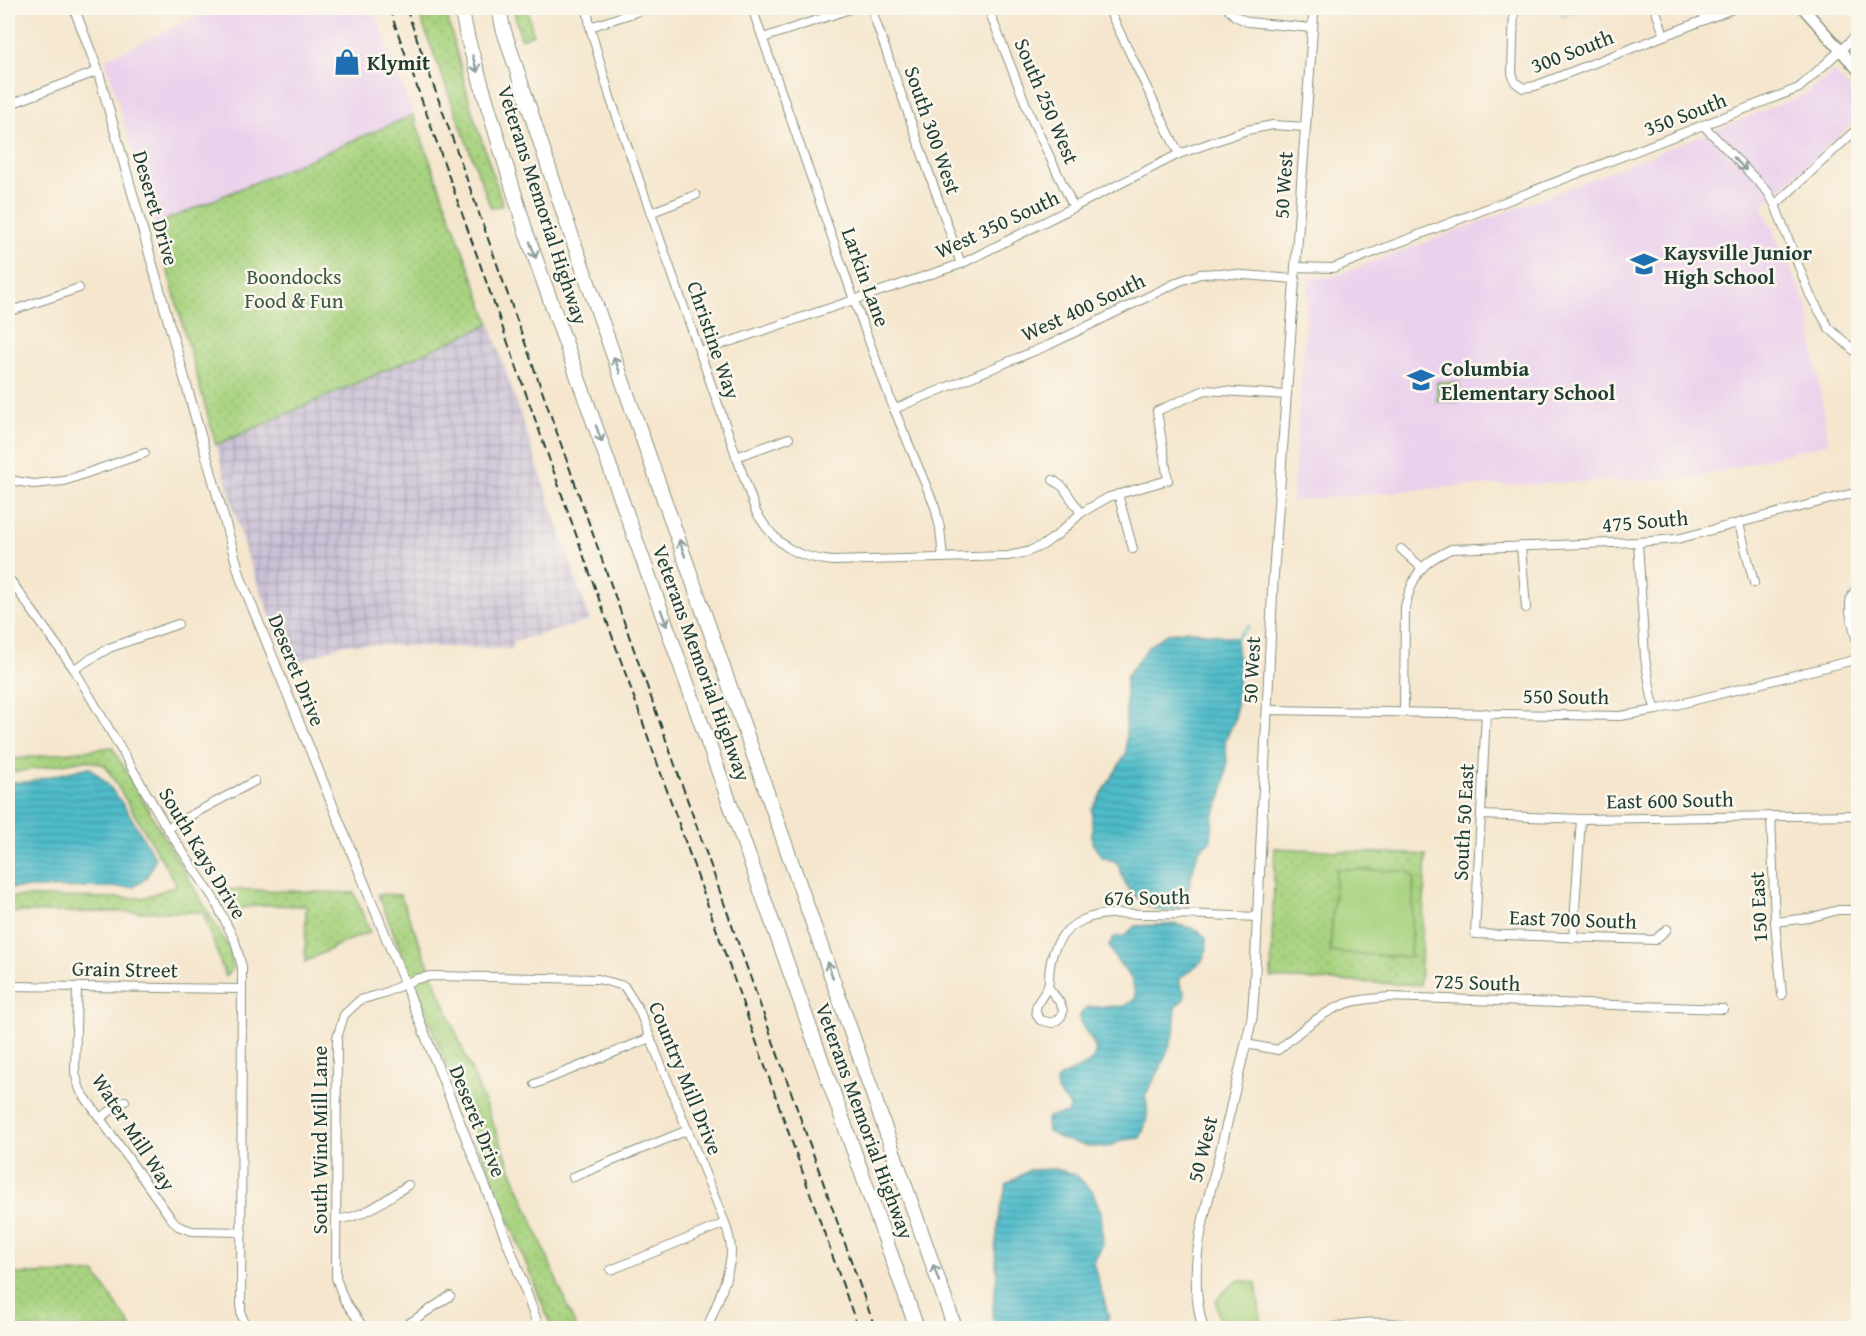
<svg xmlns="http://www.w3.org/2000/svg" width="1866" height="1336" viewBox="0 0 1866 1336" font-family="'Gentium Book Plus',serif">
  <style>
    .built { fill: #ead1ec }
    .industrial { fill: url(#industrial-grid) }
    .grass { fill: url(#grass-dots); stroke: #64885a; stroke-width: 1.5 }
    .garden { fill: #a8d37f; stroke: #64885a; stroke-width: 1.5 }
    .water { fill: url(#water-rules); stroke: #387c7f; stroke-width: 1.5 }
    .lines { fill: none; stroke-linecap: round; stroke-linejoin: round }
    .stream { stroke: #50bcca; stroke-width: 2 }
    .minor-casing { stroke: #8a9280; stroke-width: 10 }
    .tertiary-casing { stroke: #8a9280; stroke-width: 11 }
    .secondary-casing { stroke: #8a9280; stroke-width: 13 }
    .motorway-casing { stroke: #8a9280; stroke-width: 16 }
    .minor { stroke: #fff; stroke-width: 8 }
    .tertiary { stroke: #fff; stroke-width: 9 }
    .secondary { stroke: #fff; stroke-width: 10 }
    .motorway { stroke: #fff; stroke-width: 14 }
    .rail { stroke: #1f3d34; stroke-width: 2; stroke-dasharray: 9 4.5; stroke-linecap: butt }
    .oneway { stroke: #8f9e9a }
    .labels { text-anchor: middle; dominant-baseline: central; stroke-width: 5; stroke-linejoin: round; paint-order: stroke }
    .street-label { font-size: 21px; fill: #1f3d34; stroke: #fbf7ec }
    .poi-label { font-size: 21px; font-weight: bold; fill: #1f3d34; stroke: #fbf7ec; text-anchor: start }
    .park-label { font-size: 21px; fill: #3a5b43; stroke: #fbf7ec }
  </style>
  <defs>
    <pattern id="industrial-grid" width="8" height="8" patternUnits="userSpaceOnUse" patternTransform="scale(1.5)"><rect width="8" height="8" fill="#cabfd6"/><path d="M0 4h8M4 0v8" fill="none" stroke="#a39cae"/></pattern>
    <pattern id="grass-dots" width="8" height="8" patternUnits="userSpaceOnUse" patternTransform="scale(1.5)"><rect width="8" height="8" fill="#a8d37f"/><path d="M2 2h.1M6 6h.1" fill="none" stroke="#90b66e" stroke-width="1.8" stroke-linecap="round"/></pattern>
    <pattern id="water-rules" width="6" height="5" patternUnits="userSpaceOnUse" patternTransform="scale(1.5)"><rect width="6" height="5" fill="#50bcca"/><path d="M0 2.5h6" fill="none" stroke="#429aa5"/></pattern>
  </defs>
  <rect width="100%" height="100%" fill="#fbf7ec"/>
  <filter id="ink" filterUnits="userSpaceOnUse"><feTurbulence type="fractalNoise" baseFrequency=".0167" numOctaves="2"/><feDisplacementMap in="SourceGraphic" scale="12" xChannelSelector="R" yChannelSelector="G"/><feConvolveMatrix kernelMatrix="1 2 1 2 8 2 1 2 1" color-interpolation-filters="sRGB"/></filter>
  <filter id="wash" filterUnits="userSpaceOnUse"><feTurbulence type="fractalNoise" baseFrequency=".008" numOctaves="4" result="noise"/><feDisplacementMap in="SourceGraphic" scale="24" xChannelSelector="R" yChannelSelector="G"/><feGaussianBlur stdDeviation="1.35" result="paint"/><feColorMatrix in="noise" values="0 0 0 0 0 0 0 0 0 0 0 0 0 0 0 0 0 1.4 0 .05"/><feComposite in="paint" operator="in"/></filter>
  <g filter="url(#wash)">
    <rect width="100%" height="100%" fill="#f5e6cd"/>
    <g class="built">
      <path d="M216,8h157l40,107 -258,110 -50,-166z"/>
      <path d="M1834,72l24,26v20l-96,88 46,102 20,135 -135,35 -245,9 -156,14 17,-223 23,-1 152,-56 320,-126z"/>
    </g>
    <path class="industrial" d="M490,324l100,297 -78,21v7l-168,-5 -54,22 -44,-113 -30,-108z"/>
    <g class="grass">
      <path d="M417,8h28l27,103 31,94 -12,3z"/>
      <path d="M513,8h14l6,26 -12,5z"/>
      <path d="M413,115l77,209 -274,121 -61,-220z"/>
      <path d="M1437,382l22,1 -1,19 -21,-1z"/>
      <path d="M112,747l118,203 3,19 -8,7 -22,-64h-195v-15l135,1 34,-13 -72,-120 -20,-5 -74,13 -3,-8v-5z"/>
      <path d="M1275,848l151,7 -6,130 -149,-7z"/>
      <path d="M220,889l134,4 16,39 -28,11 -37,19 1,-56 -47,-1 -29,5z"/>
      <path d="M378,894l22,1 176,433h-24z"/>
      <path d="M95,1273l37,55h-124v-54z"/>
    </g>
    <g class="garden">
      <path d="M1336,869l71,2 7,7 -4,79 -80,-5z"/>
      <path d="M1239,1280l17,3 5,37 4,8h-42l-4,-10 -3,-18 11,-11z"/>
    </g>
    <g class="water">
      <path d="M1187,630l49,8 3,32 -4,49 -10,22 2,21 -2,18 -3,16 -9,21 -2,23c-4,3 -11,8 -13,13 -10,22 -7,75 -49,53 -21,-12 -25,-23 -32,-44l-15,-5 -10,-14v-34l34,-55v-77l23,-31 18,-12z"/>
      <path d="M89,767c30,23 47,60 66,91 -5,15 -8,22 -22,29l-125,1v-106h19z"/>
      <path d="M1176,924l22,6 8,8 1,10 -5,13 -22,17v7l5,8 -1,6 -8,7 -2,28 -14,35 -15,27c5,16 2,27 -5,42l-17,2 -15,7h-18l-29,-8 -13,-8 -2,-7 2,-7 21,-4 1,-7 -13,-15 -1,-11c8,-6 29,-13 34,-18 21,-22 -28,-37 -3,-55l38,-1 11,-9 -4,-17 -19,-25 -4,-10 5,-8 10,-1 11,-10z"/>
      <path d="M1055,1169l20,5 18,18 8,21 2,31 -10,19 16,54 -7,11h-106l-4,-12 5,-42 -2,-25 5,-39 7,-26 22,-14z"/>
    </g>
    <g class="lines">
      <g class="stream">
        <path d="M1561,16l15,-6 2,-2"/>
        <path d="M1236,638l13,-12"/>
      </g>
    </g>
  </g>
  <g filter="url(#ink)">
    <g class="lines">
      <defs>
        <g id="minor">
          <path d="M587,8l3,19 20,70 146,415c20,33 38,45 77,49l175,-5 19,-4 16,-7 14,-10 24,-22 28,-16 59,-17 -11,-69 48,-21 81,5"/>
          <path d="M752,8l102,292 40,109 41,98 5,21 3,30"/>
          <path d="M871,8l90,256"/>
          <path d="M988,8l42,107 44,93"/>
          <path d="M1108,8l71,146"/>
          <path d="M1227,8l8,8 13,6 64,6"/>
          <path d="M1514,8l-2,65 3,9 8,6 12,-2 200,-78"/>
          <path d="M1655,8l9,27"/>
          <path d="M1697,8l10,10"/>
          <path d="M590,27l49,-16"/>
          <path d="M763,38l90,-30"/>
          <path d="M8,105l90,-34"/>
          <path d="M1703,125l65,67 7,13 35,90 19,33 29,26"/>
          <path d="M1775,205l83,-77"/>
          <path d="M650,213l46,-18"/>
          <path d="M1296,267l37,1 466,-180 59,-54"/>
          <path d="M8,312l71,-24"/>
          <path d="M699,352l262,-88 218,-110 68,-24 26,-5 32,2"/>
          <path d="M894,409l155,-64 131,-64 20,-7 18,-1 77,6"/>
          <path d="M736,457l53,-19"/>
          <path d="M8,480l26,4 30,-3 81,-28"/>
          <path d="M1053,480l10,7 18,26"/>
          <path d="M1118,494l15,55"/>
          <path d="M1739,524l15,59"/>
          <path d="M1638,542l7,116 7,40 4,12"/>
          <path d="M1521,546l5,62"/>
          <path d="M1401,549l21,19"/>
          <path d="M8,577l66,92 93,159 47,71 21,42 7,26 -1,347 6,14"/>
          <path d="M1858,585l-8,14v13l8,35"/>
          <path d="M74,669l35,-21 69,-24"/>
          <path d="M1267,710l353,6 36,-6 202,-51"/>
          <path d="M1404,712l1,-105c8,-33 16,-44 46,-58l187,-7 39,-3 181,-47"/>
          <path d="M1486,713l-11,221 180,6 12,-11"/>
          <path d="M1481,815l100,4 277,-4"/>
          <path d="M1771,816l4,106 7,73"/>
          <path d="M167,828l88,-47"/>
          <path d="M1775,922l34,-4 29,-8h20"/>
          <path d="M1573,938l8,-119"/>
          <path d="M8,986l234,3"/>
          <path d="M77,987l-2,86 5,17 90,127 8,9 14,5 50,1"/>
          <path d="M1049,988c8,12 25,25 3,35l-12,-3c-13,-16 9,-24 9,-40 0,-25 9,-49 34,-60 20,-9 43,-6 64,-6 37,0 74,1 111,3"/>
          <path d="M1246,1044l32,6c21,-18 43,-38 70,-47 14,-4 28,-5 42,-6l333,12"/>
          <path d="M535,1084l115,-46"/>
          <path d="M100,1118l25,-17"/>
          <path d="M573,1177l115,-47"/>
          <path d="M336,1219c27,0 50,-20 72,-34"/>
          <path d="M611,1270l114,-47"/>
          <path d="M364,1328l-20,-28 -8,-22 1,-240 7,-23 16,-15 24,-7 32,-14 15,-3 167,3 26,7 15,24 86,213c3,9 6,18 6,28 0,21 -16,57 -24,77"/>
          <path d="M402,1328l48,-32"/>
          <path d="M1328,1328c32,-7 62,-8 94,0"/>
        </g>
        <g id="tertiary">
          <path d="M74,8l24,63 143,508 164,405 109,275 25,69"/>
          <path d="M1203,1328c-17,-60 1,-112 16,-171 11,-46 22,-93 33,-139l2,-26 19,-410 41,-574"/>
        </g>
        <path id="secondary" d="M1803,8l55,62"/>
        <g id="motorway">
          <path d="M461,8l7,32 58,192 391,1096"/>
          <path d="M499,8l4,20 63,192 389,1108"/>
        </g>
      </defs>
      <use href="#minor" class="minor-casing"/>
      <use href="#tertiary" class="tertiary-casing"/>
      <use href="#secondary" class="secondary-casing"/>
      <use href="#motorway" class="motorway-casing"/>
      <use href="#minor" class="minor"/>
      <use href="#tertiary" class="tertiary"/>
      <use href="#secondary" class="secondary"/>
      <use href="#motorway" class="motorway"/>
      <g class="rail">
        <path d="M389,8l469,1320"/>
        <path d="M406,8l469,1320"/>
      </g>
    </g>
    <defs><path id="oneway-shaft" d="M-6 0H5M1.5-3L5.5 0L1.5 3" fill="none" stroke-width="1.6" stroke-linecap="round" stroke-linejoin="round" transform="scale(1.5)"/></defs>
    <g class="oneway">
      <use href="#oneway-shaft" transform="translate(475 64) rotate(73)"/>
      <use href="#oneway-shaft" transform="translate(1740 164) rotate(45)"/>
      <use href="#oneway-shaft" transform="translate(533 250) rotate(70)"/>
      <use href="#oneway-shaft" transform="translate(617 365) rotate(-110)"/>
      <use href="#oneway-shaft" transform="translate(599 434) rotate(70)"/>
      <use href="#oneway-shaft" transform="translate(682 548) rotate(-109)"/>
      <use href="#oneway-shaft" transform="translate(664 618) rotate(70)"/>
      <use href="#oneway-shaft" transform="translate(830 970) rotate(-109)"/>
      <use href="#oneway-shaft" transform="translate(936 1273) rotate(-109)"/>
    </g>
  </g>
  <defs>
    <symbol id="shop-bare" viewBox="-9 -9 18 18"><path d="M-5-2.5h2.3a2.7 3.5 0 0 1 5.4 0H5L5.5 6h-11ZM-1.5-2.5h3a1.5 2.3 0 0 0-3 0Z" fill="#1f6fb2" stroke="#fbf7ec" stroke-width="2.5" paint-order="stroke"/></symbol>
    <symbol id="school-bare" viewBox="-9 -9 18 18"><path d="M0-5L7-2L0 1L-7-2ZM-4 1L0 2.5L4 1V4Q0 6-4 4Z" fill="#1f6fb2" stroke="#fbf7ec" stroke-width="2.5" paint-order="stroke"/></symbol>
  </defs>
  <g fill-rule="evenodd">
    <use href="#shop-bare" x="328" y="43" width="38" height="38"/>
    <use href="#school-bare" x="1625" y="245" width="38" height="38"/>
    <use href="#school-bare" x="1402" y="361" width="38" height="38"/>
  </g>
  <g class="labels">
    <g class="street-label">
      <text transform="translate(1572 51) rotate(-21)">300 South</text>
      <text transform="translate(1047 101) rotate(67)">South 250 West</text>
      <text transform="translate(1685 114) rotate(-21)">350 South</text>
      <text transform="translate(933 130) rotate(71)">South 300 West</text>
      <text transform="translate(1283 185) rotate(-86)">50 West</text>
      <text transform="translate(543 205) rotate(72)">Veterans Memorial Highway</text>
      <text transform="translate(156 208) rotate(74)">Deseret Drive</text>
      <text transform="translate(997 224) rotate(-25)">West 350 South</text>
      <text transform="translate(866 277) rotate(70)">Larkin Lane</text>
      <text transform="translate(1083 307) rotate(-25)">West 400 South</text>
      <text transform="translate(714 340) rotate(71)">Christine Way</text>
      <text transform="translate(1645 521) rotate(-5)">475 South</text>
      <text transform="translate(702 663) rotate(70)">Veterans Memorial Highway</text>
      <text transform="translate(297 670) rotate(68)">Deseret Drive</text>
      <text transform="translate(1251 670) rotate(-87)">50 West</text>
      <text transform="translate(1566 696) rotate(1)">550 South</text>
      <text transform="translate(1670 800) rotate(-1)">East 600 South</text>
      <text transform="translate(1463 822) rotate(-87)">South 50 East</text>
      <text transform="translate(203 853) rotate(59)">South Kays Drive</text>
      <text transform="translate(1147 897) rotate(-1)">676 South</text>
      <text transform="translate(1758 907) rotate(-93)">150 East</text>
      <text transform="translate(1573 919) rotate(2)">East 700 South</text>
      <text transform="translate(125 969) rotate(1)">Grain Street</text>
      <text transform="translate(1477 982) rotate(2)">725 South</text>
      <text transform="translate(686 1078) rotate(68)">Country Mill Drive</text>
      <text transform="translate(478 1121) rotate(68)">Deseret Drive</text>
      <text transform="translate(865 1121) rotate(70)">Veterans Memorial Highway</text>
      <text transform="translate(134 1132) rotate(57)">Water Mill Way</text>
      <text transform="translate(319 1140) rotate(-90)">South Wind Mill Lane</text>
      <text transform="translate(1202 1149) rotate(-76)">50 West</text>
    </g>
    <g class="poi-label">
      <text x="367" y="62">Klymit</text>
      <text x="1664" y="252">Kaysville Junior<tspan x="1664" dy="24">High School</tspan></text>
      <text x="1441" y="368">Columbia<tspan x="1441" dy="24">Elementary School</tspan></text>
    </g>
    <g class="park-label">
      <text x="294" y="276">Boondocks<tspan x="294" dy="24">Food &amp; Fun</tspan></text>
    </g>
  </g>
  <rect width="1866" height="1336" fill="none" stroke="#fbf7ec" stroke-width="30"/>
</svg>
